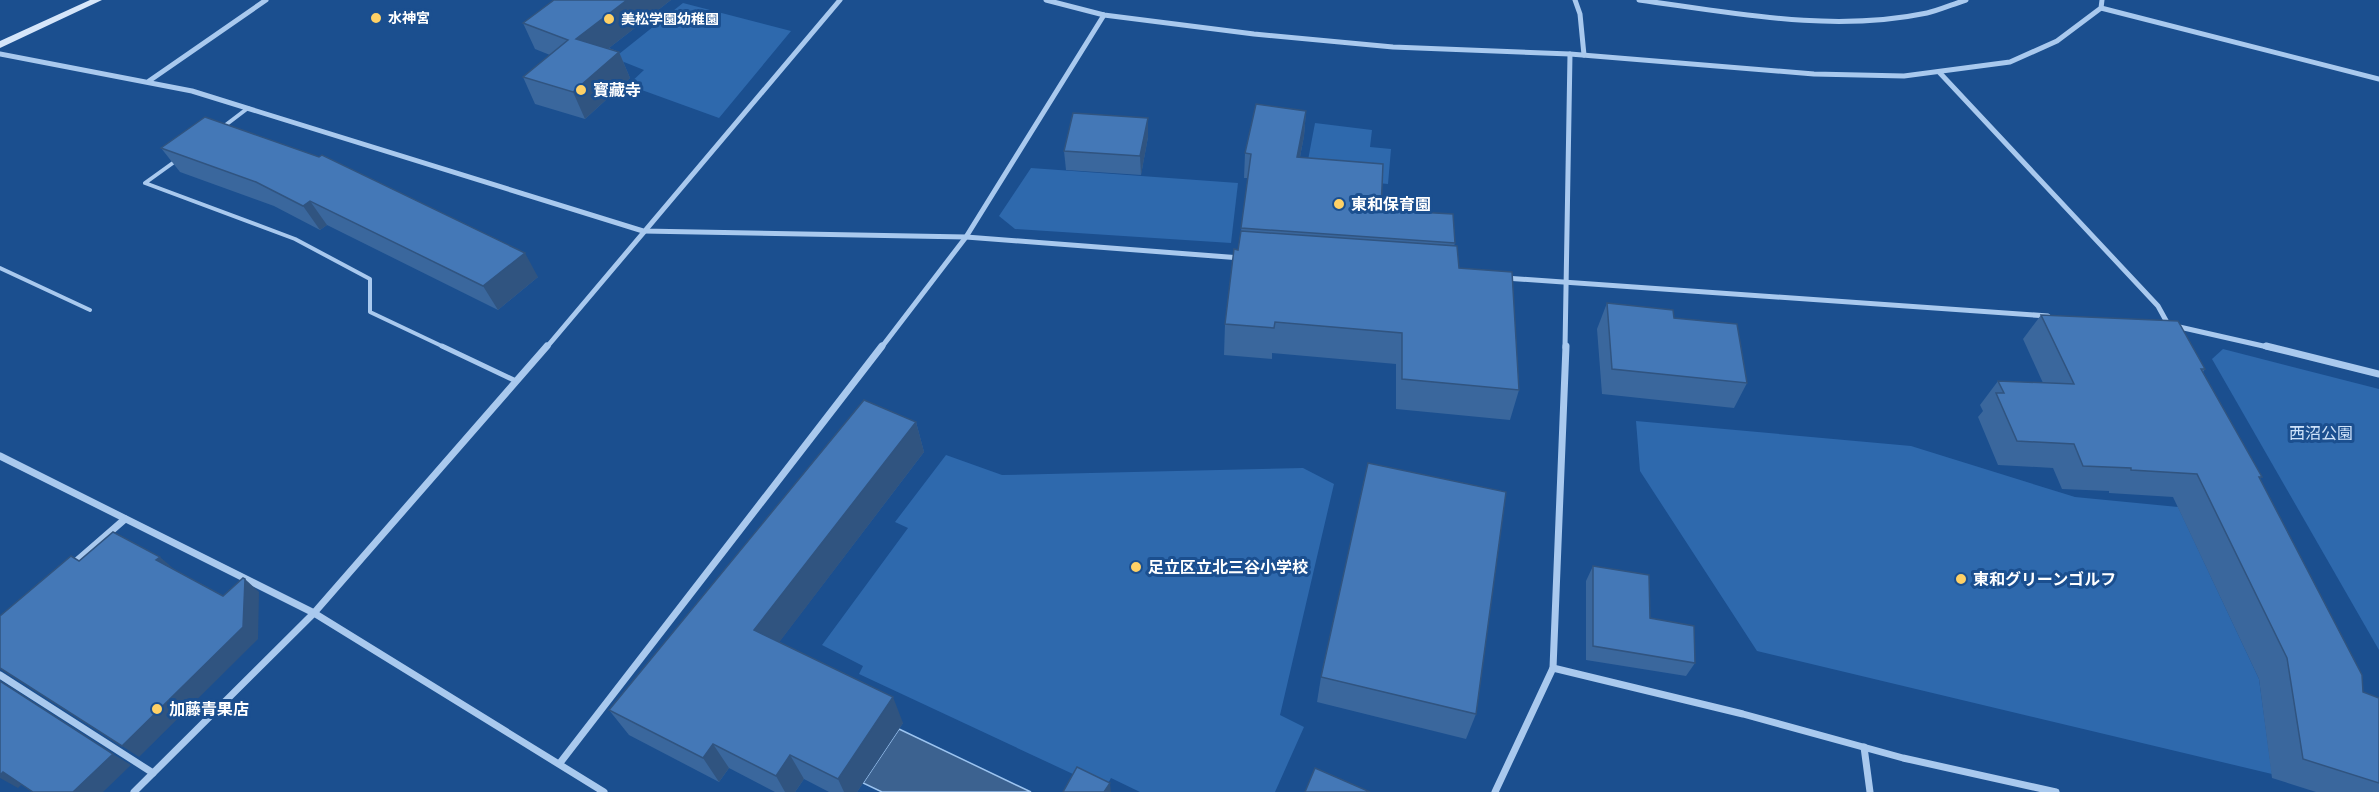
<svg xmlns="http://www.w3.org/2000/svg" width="2379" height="792" viewBox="0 0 2379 792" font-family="'IBM Plex Sans','Noto Sans JP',sans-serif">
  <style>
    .green { fill: #2e69ad }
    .water { fill: #3c6290; stroke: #9cc4f0; stroke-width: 1.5 }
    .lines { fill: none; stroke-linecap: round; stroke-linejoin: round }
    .lane-far1 { stroke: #a9c9ee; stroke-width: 4 }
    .lane { stroke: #a9c9ee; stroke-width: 5 }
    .street-far1 { stroke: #a9c9ee; stroke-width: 5 }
    .street { stroke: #a9c9ee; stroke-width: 7 }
    .secondary { fill: #d6e6fa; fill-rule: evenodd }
    .wall { fill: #3a679d }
    .shaded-wall { fill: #305480 }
    .building { fill: #4478b7; stroke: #305480; stroke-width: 1.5 }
    .poi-dot { fill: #ffd166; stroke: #1b4f8f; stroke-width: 2 }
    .labels { text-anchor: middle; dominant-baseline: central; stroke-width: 6; stroke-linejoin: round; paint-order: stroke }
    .far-poi-label { font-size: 14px; font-weight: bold; fill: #fff; stroke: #1b4f8f; text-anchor: start }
    .poi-label { font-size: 16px; font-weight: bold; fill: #fff; stroke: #1b4f8f; text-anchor: start }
    .park-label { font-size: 16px; fill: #cfe3fa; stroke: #1b4f8f }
  </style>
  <rect width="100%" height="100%" fill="#1b4f8f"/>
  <g class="green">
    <path d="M683,3l108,28 -72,87 -91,-33 16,-15 -30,-12z"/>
    <path d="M1315,123l57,7 -2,17 21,2 -3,35 -83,-8z"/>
    <path d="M1031,168l207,15 -7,60 -216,-14 -16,-13z"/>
    <path d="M2223,349l156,40v261l-167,-291z"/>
    <path d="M1636,421l275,25 164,51 103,10 81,172 13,95 -515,-123 -117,-180z"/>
    <path d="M946,455l56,20 301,-7 31,16 -54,231 24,12 -29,65h-135l-29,-14 -6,11 -246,-115 4,-8 -41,-21 86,-117 -13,-6z"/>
  </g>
  <path class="water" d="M899,729l132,63h-149l-19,-9z"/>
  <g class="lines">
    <g class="lane-far1">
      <path d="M223,127l25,-19"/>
      <path d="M177,160l-32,23 150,56 75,40v33l76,36"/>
      <path d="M0,268l90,42"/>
    </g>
    <path class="lane" d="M442,346l74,35"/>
    <g class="street-far1">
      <path d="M1046,0l58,15 150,19 139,13 177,7 244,20 90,2 106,-14 47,-21 44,-33 1,-8"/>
      <path d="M1575,0l5,14 4,41"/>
      <path d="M1639,0c95,13 193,33 288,13 13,-3 26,-9 39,-13"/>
      <path d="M2101,8l278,71"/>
      <path d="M0,54l192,37 451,140 323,6 275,21"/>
      <path d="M1939,72l219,234 11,20"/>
      <path d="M149,81l117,-81"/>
      <path d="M1505,278l543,38"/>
      <path d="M2175,326l97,22"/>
      <path d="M546,348l294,-348"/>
      <path d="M881,348l85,-111 138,-222"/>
      <path d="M1565,348l5,-294"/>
    </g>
    <g class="street">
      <path d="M2266,346l113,28"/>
      <path d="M0,456l314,157 290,179"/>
      <path d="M72,565l53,-46"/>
      <path d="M1553,668l190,46 160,44 153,34"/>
      <path d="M0,675l153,98"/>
      <path d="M1864,747l6,45"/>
      <path d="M560,763l322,-417"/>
      <path d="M134,792l180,-179 233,-267"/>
      <path d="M1495,792l58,-124 13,-322"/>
    </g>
    <path class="secondary" d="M90,0h12l-102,48v-7z"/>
  </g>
  <g class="wall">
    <path d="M554,0h117l-62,48 10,4 11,26 -45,41 -50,-15 -12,-27 27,-22 -15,-6 -12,-26z"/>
    <path d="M1306,111l-2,25 -4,21 81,53 74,33 -1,3 5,22 60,122 -9,30 -114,-11v-45l-124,-11v6l-48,-4 1,-31 16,-93 7,-53h-4l1,-25z"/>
    <path d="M1148,137l-7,38 -75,-5 -2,-19z"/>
    <path d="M161,148l377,129 -40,33 -171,-85 -7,5 -46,-24 -94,-34z"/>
    <path d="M1607,303l67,15 73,65 -13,25 -132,-14 -5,-65z"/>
    <path d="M2041,315l164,54 -2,3 59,105 -2,1 103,214 16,6v94h-63l-44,-14 -13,-99 -86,-182 -64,-4v-2l-47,-2 -9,-21 -55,-3 -20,-48 5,-6 -3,-6 18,-24 45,2 -20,-44z"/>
    <path d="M916,422l8,30 -145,190 124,81 -46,69h-28l-25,-13 -9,13h-20l-46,-24 -10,14 -90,-47 -20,-25z"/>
    <path d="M1593,566l57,52 45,45 -9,13 -100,-16v-79z"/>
    <path d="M1321,677l155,37 -10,25 -149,-37z"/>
  </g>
  <g class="shaded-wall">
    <path d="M627,0h44l-84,65 -11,-26z"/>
    <path d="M619,52l11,26 -45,41 -12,-27z"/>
    <path d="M1306,111l-2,25 -9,46 2,-25z"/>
    <path d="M1148,118v19l-7,38 -1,-19z"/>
    <path d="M310,201l17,24 -7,5 -17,-24z"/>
    <path d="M525,253l13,24 -40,33 -15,-24z"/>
    <path d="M916,422l8,30 -156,205 -14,-27z"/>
    <path d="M160,557l15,13 -19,-10z"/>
    <path d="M245,579l14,13 -1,47 -119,118 -17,-11z"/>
    <path d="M893,697l10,26 -46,69h-13l-6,-13z"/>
    <path d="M713,744l16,24 -10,14 -16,-24z"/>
    <path d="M113,754l18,11 -28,27h-30z"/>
    <path d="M790,755l14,24 -9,13h-10l-9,-16z"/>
    <path d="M3,772l20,11 -5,5 -18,-10v-3z"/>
    <path d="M1110,783l1,9h-7z"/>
  </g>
  <g class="building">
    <path d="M554,0h73l-51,39 43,13 -46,40 -50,-15 45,-37 -45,-17z"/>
    <path d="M1256,104l50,7 -9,46 86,7 -2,46 72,4 2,29 -214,-15 10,-74 -6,-1z"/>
    <path d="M1073,113l75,5 -8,38 -76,-5z"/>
    <path d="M205,117l114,40 3,-2 203,98 -42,33 -173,-85 -7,5 -47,-24 -95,-34z"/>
    <path d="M1241,231l216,15 2,22 53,4 7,118 -117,-11v-46l-127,-11 -1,6 -49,-4 9,-75 4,1z"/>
    <path d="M1607,303l66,7 1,8 63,6 10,59 -135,-14z"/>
    <path d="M2041,315l137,6 27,48h-4l61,108h-3l103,198 1,17 16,6v85l-76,-24 -16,-101 -90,-184 -66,-4v-2l-48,-2 -9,-22 -57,-3 -21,-48h8l-6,-12 76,3z"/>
    <path d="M864,400l52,22 -162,208 139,67 -55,82 -48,-24 -14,21 -63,-32 -10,14 -94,-48z"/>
    <path d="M1368,463l138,29 -30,222 -155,-37z"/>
    <path d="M113,532l47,25 -4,3 67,36 20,-18 2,1 -2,48 -121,119 -122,-78v-52l71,-60 8,5z"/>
    <path d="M1593,566l56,9 1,43 44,8 1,37 -102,-17z"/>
    <path d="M0,681l113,73 -40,38h-40l-30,-20 -3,3z"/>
    <path d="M1077,767l33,16 -6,9h-41z"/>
    <path d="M1315,768l55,24h-65z"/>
  </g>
  <g class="poi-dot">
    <circle cx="376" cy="18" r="6"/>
    <circle cx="609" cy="19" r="6"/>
    <circle cx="581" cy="90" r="6"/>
    <circle cx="1339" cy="204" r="6"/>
    <circle cx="1136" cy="567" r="6"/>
    <circle cx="1961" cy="579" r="6"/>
    <circle cx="157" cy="709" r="6"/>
  </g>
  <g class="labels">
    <g class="far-poi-label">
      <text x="388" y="18">水神宮</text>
      <text x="621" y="19">美松学園幼稚園</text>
    </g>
    <g class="poi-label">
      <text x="593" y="90">寳藏寺</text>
      <text x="1351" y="204">東和保育園</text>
      <text x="1148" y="567">足立区立北三谷小学校</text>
      <text x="1973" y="579">東和グリーンゴルフ</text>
      <text x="169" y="709">加藤青果店</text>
    </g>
    <g class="park-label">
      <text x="2321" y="433">西沼公園</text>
    </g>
  </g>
</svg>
